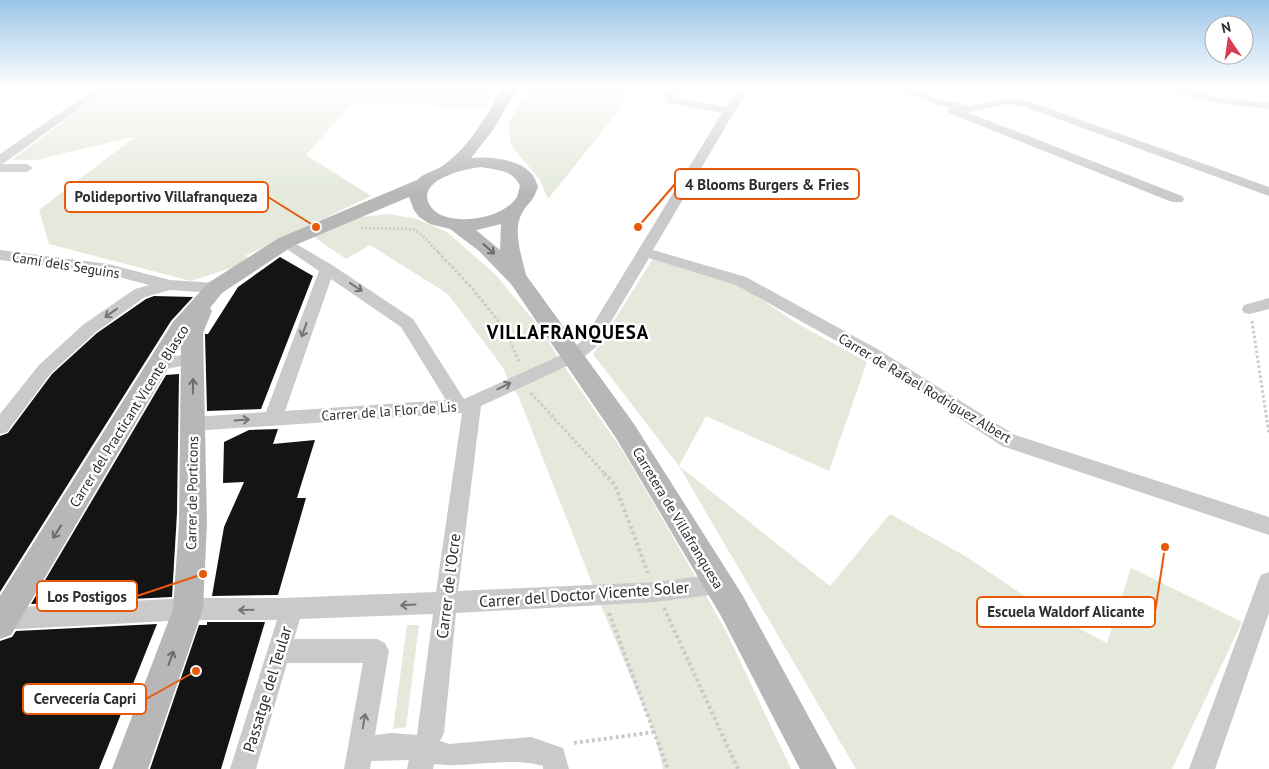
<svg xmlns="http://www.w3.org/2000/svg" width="1269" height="769" viewBox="0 0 1269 769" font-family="'PT Sans',sans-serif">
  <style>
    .green { fill: #e4e9db }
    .building { fill: #141414 }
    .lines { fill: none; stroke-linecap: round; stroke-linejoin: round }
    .path-far2 { stroke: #cacaca; stroke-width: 2.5; stroke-dasharray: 2 2; stroke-linecap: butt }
    .path-far1 { stroke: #cacaca; stroke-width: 3; stroke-dasharray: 2.5 2.5; stroke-linecap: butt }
    .path { stroke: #cacaca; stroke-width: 4; stroke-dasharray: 3 3; stroke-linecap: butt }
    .street { fill: #cacaca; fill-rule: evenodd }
    .secondary { fill: #b7b7b7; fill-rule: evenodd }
    .oneway { stroke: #6b6b6b }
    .oneway2 { stroke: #747474 }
    .labels { text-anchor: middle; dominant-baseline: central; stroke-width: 5; stroke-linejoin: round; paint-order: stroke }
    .street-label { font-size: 14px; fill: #2d2d2d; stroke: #fff }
    .near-street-label { font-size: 16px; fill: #2d2d2d; stroke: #fff }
    .district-label { font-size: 19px; font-weight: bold; letter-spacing: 1px; fill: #000; stroke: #fff }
    .leader { fill: none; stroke: #e8590c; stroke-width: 2 }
    .callout-dot { fill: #e8590c; stroke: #fff; stroke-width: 2 }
    .callout { fill: #fff; stroke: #e8590c; stroke-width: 2 }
    .callout-label { font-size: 15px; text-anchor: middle; font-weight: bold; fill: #2d2d2d }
  </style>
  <rect width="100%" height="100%" fill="#fff"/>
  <g class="green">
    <path d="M110,87h382l-7,21 -131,-7 -48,54 65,41 -126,60 11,4 -65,21 -142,-37 -10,-34 97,-74 -100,24h-24z"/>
    <path d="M530,87h100l-6,17 -76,95 -8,-19 -29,-35 -3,-21z"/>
    <path d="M389,214l28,5 30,13 47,41 48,57 19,32 61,88 55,94 50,89 64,136h-128l-9,-37 -55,-131 -81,-206 -9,-11 -5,-15 -56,-75 -78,-49 -24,14 -35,-24 42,-17z"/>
    <path d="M654,257l83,26 61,41 69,38 -38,109 -123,-55 -27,50 151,120 60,-72 75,42 91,61 51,26 24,-75 111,54 -70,147h-316l-177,-303 -86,-112z"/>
    <path d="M407,625h12l-13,102 -13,2z"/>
  </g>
  <g class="building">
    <path d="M280,257l33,19 -52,133 -54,2 -2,-77h3l30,-47z"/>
    <path d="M154,296l39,1 -22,24 -171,271v-156l8,-3 44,-59 45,-41 49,-34z"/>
    <path d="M179,374l-2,139 -5,84 -141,7 135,-229z"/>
    <path d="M278,429l-5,15 42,-4 -18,58h9l-28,97 -66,1 12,-69 20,-45 -21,1 1,-41 25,-12z"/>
    <path d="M207,622h58l-44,147h-71l49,-144h8z"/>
    <path d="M157,624l-58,145h-99v-128l12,-4 4,-6z"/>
  </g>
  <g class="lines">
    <path class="path-far2" d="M361,228l52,1 9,6 17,18"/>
    <g class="path-far1">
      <path d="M438,252l32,34 35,43 15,35"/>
      <path d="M1252,321l17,113"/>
      <path d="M531,393l75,82"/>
    </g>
    <g class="path">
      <path d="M604,473l11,12 33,88"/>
      <path d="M664,608l74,161"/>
      <path d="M609,613l59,156"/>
      <path d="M574,743l80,-11"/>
    </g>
    <g class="street">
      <path d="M97,87h12l-105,76 -4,1v-10z"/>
      <path d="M672,87h10l-5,11 49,9 13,-20h10l-96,163 93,27 133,73 136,85 254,82v18l-267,-89 -135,-88 -131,-73 -87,-27 -53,89 -16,13 -99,46 -23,185 197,-9 64,-8 8,3 3,7 -3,7 -8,3 -64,8 -199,11 -12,120 -4,8 9,3 82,-7 32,11 6,21h-26v-3c-35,-10 -74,3 -109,-2l-1,5h-26l2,-9 -38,1 -1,8h-26l19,-106h-76l-31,106h-26l47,-149h-89l-188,10v-22l188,-10h95l153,-6 26,-179 -269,18 -6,-2 -3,-5 3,-5 6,-2 73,-5 53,-141 -38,-26 -2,-3 2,-3 5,-1 46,27 81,54 51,80 104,-47 16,-13 138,-226 -53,-10 -5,-5zM331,279l70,48 45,73 -161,11zM433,614l-16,121 -26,-2 -16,2 14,-84 -4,-8 -8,-4h-83l6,-20z"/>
      <path d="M893,87h15l32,12 29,7 38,-8 24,4 238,85v9l-244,-89 -18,-3 -38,8 -5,-1 218,85 2,3 -2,3h-10l-223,-89 -2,-2 4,-3 -19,-5 -38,-14z"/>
      <path d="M1161,87h18l39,10 51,6v6l-51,-6 -56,-14z"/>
      <path d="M0,164h27l6,4 -6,4h-27z"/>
      <path d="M0,250l108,14 62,16 45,3 5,1 3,4 -3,4 -5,1 -45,-3 -25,7 -49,35 -45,41 -44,59 -7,2v-20l39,-49 45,-41 51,-35 14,-4 -41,-11 -108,-14z"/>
      <path d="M1269,298v11l-19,5 -6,-1 -2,-4 2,-4z"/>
      <path d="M193,353l6,2 2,4 -2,4 -39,7 -6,-2 -3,-4 3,-4z"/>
      <path d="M1269,572v41l-54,156h-26l69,-187 3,-7z"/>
    </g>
    <path class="secondary" d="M504,87h14l-25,43 -22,28c17,-2 47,1 59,14 4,4 6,10 8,14 -5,17 -9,15 -16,27 -10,18 0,44 4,62l108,149 109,172 94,173h-37l-79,-153 -105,-178 -105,-154 -32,-33 -29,-22 -20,-5 -11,-7 -5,-7 -5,-13 -116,49 -71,47 -12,15 2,3 -9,22 4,190 -4,86 -55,160h-36l61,-160 6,-86 2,-177 -170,289 -11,4v-43l173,-274 35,-39 71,-45 138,-58c8,-8 19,-9 27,-15 27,-20 43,-51 60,-78zM481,167c16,3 32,3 39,19 -1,3 -2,8 -3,11 -14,22 -61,29 -81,15 -5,-4 -9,-10 -9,-16 1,-19 38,-27 54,-29zM501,224l-1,26 -24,-20h1z"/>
  </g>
  <defs><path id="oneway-shaft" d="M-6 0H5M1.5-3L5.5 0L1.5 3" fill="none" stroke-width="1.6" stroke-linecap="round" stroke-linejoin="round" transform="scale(1.25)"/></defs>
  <g class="oneway">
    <use href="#oneway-shaft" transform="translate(489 249) rotate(42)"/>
    <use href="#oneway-shaft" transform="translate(193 386) rotate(-89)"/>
    <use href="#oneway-shaft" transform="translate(57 532) rotate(122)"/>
    <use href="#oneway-shaft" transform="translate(171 658) rotate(-70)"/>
  </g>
  <g class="oneway2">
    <use href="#oneway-shaft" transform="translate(356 287) rotate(34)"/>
    <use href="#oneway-shaft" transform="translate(111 313) rotate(144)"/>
    <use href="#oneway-shaft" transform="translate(304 330) rotate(110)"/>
    <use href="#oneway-shaft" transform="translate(504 386) rotate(-26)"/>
    <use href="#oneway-shaft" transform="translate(242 420) rotate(-4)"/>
    <use href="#oneway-shaft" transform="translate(408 605) rotate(177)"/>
    <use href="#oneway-shaft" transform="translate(246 610) rotate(179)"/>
    <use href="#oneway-shaft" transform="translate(364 721) rotate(-80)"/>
  </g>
  <linearGradient id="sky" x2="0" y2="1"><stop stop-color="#9bc5e8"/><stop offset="0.45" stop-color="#fff"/><stop offset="1" stop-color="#fff" stop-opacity="0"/></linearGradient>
  <rect width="1269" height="195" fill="url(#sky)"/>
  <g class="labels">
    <g class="street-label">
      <text transform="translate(66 265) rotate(9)">Camí dels Seguins</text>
      <text transform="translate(925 388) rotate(31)">Carrer de Rafael Rodríguez Albert</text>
      <text transform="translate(389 411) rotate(-4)">Carrer de la Flor de Lis</text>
      <text transform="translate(129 416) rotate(-58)">Carrer del Practicant Vicente Blasco</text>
      <text transform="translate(192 493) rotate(-89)">Carrer de Porticons</text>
      <text transform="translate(678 518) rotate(59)">Carretera de Villafranquesa</text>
    </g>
    <g class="near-street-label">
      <text transform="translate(448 586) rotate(-83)">Carrer de l'Ocre</text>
      <text transform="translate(584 594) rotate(-4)">Carrer del Doctor Vicente Soler</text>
      <text transform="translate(267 689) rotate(-73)">Passatge del Teular</text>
    </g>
    <g class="district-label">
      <text x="568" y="332">VILLAFRANQUESA</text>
    </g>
  </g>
  <path class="leader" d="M638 227L675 184M316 227L268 197M203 574L137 596M1165 547L1155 612M196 671L146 699"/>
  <g class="callout-dot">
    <circle cx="638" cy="227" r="5"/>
    <circle cx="316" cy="227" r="5"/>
    <circle cx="203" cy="574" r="5"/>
    <circle cx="1165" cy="547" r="5"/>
    <circle cx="196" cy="671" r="5"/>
  </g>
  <g class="callout">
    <rect x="675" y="169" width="184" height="30" rx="5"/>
    <rect x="65" y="182" width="203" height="30" rx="5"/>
    <rect x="37" y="581" width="100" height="30" rx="5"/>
    <rect x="977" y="597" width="178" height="30" rx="5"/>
    <rect x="23" y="684" width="123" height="30" rx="5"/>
  </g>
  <g class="callout-label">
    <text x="767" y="190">4 Blooms Burgers &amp; Fries</text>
    <text x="166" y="202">Polideportivo Villafranqueza</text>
    <text x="87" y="602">Los Postigos</text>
    <text x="1066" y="617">Escuela Waldorf Alicante</text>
    <text x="85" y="704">Cervecería Capri</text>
  </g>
  <g transform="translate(1229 40) rotate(347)"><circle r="24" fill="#ffffff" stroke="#ababab"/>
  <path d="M0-4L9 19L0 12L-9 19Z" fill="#d63c53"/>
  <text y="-8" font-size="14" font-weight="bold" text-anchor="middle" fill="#2d2d2d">N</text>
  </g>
</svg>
